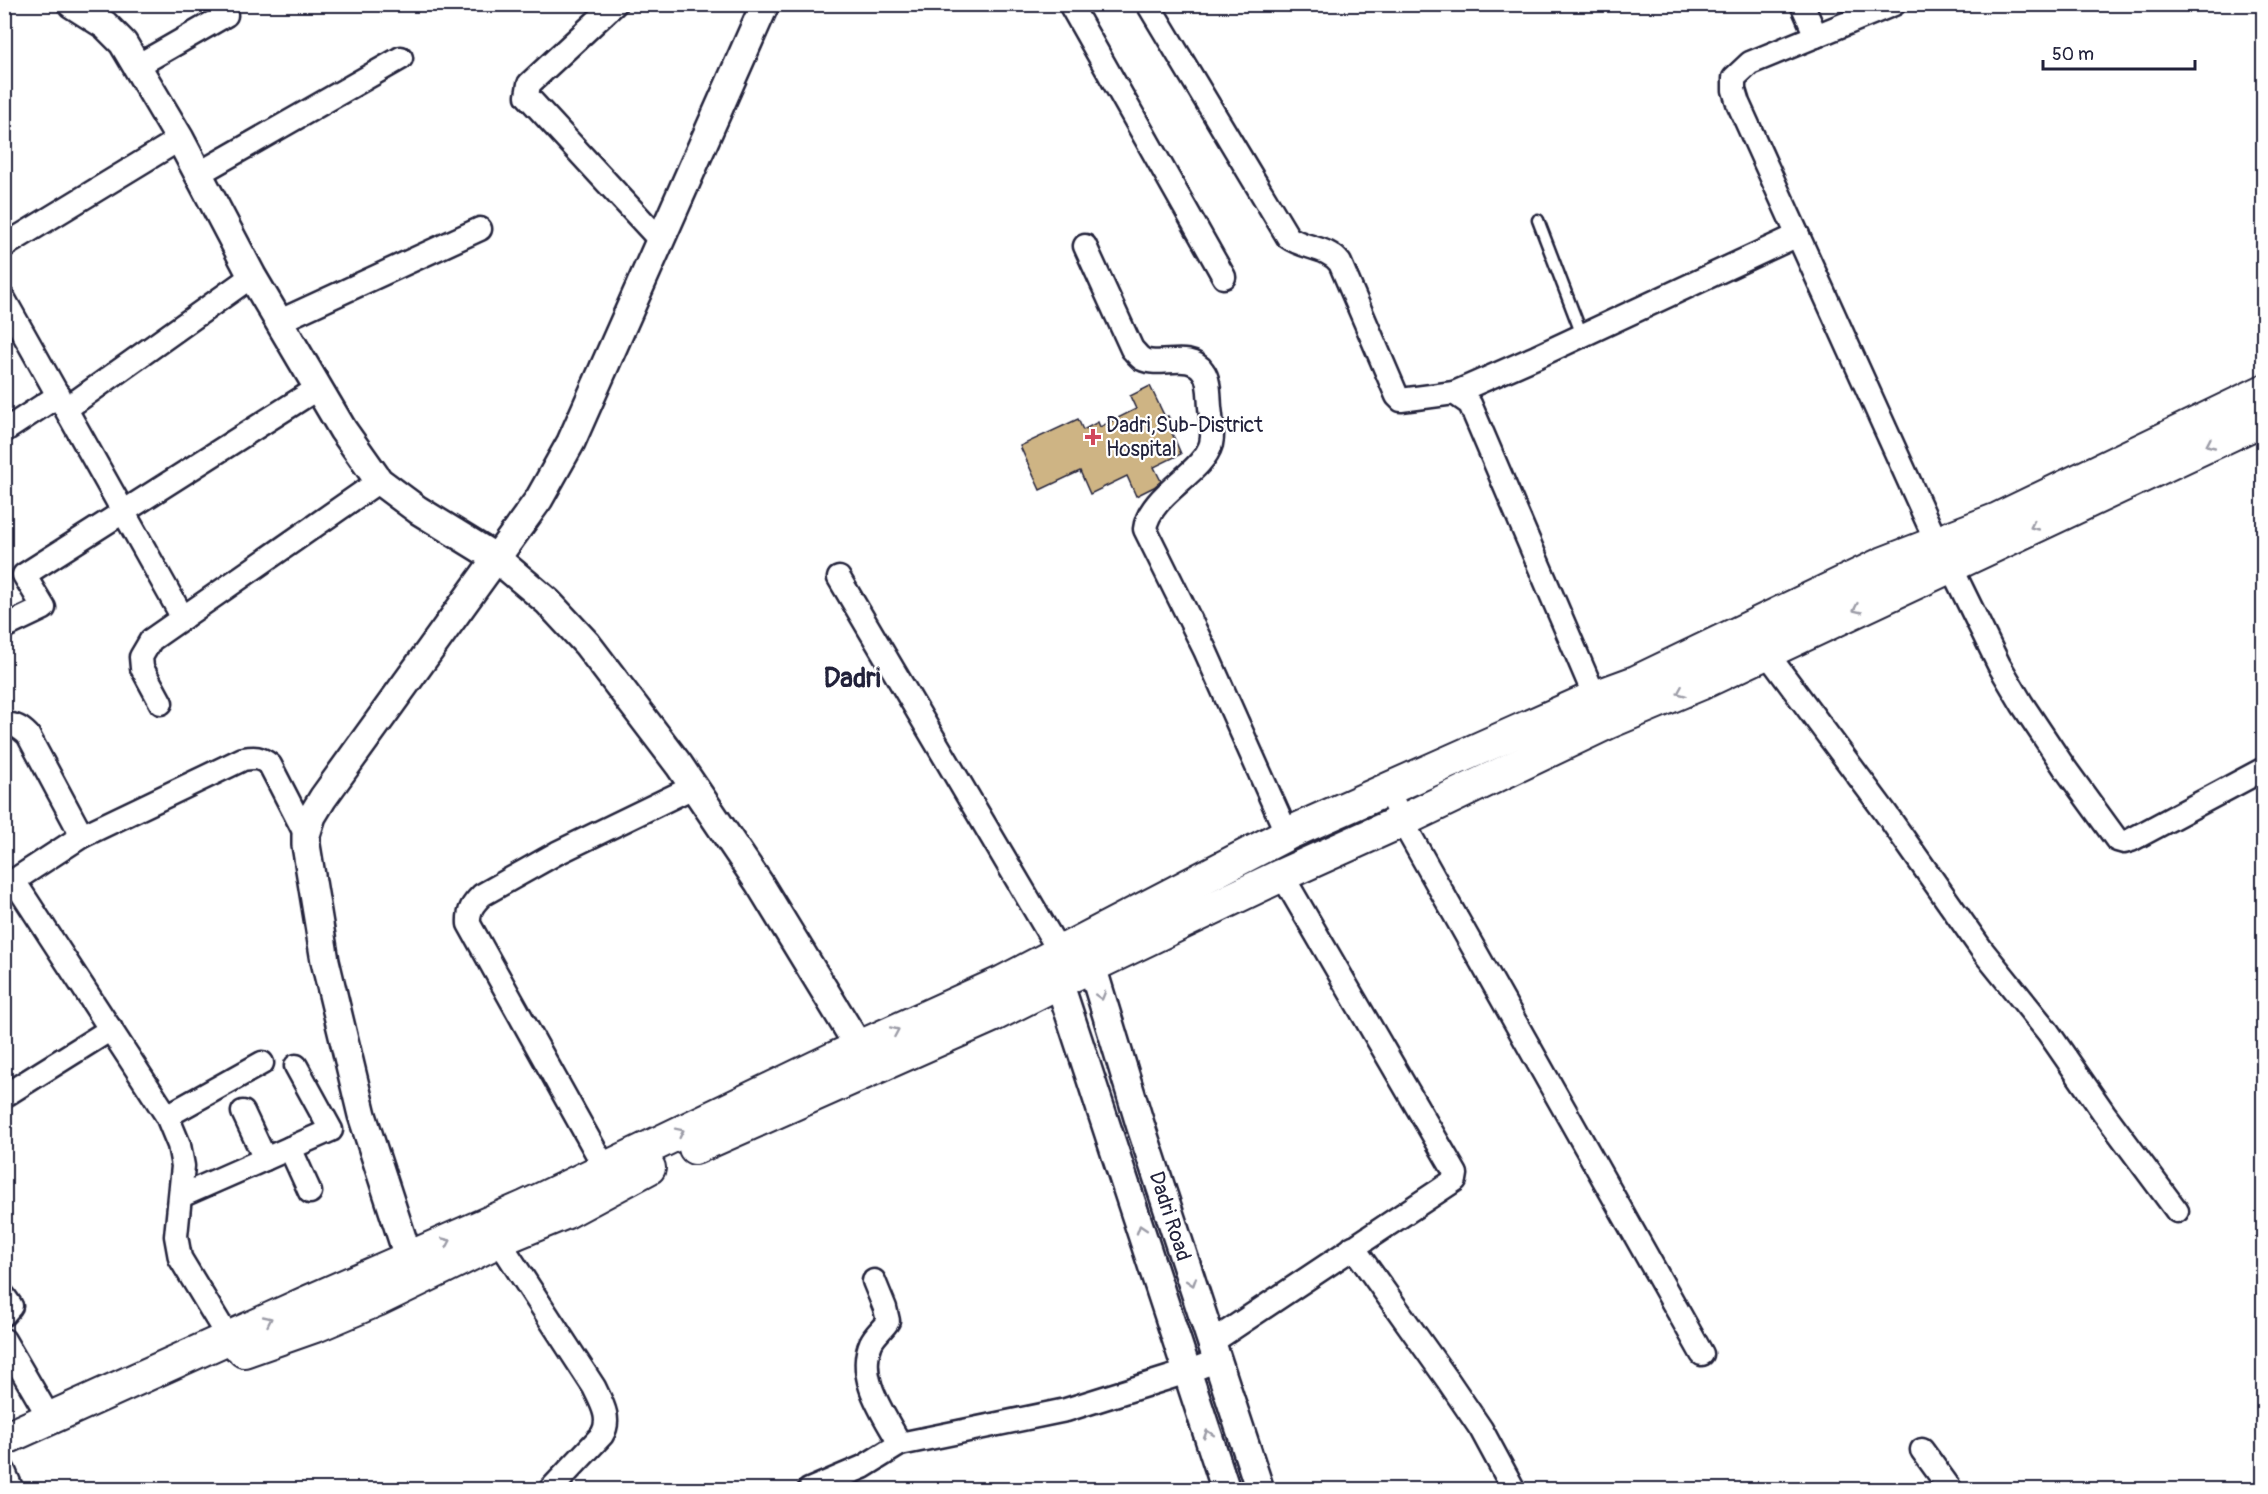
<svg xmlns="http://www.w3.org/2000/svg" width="2268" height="1494" viewBox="0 0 2268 1494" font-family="Pangolin,sans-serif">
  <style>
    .building { fill: #ceb484; stroke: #22223b; stroke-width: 1.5 }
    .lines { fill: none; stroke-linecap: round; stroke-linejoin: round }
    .service-casing { stroke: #22223b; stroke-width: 15 }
    .minor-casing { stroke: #22223b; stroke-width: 27 }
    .tertiary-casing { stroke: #22223b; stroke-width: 32 }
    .secondary-casing { stroke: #22223b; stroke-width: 36 }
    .service { stroke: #fff; stroke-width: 10 }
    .minor { stroke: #fff; stroke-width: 22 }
    .tertiary { stroke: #fff; stroke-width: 27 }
    .secondary { stroke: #fff; stroke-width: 32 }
    .oneway { stroke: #9c9ca7 }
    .poi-dot { fill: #d1495b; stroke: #fff; stroke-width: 2 }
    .labels { text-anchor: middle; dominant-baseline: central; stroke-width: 4.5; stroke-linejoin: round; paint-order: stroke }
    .poi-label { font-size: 21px; fill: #22223b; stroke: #fff; text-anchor: start }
    .street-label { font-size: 21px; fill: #22223b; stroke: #fff }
    .district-label { font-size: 27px; font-weight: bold; fill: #22223b; stroke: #fff }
  </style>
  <rect width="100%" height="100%" fill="#fff"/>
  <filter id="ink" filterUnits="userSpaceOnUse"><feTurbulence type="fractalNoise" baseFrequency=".0167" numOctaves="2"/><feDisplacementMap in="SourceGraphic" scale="12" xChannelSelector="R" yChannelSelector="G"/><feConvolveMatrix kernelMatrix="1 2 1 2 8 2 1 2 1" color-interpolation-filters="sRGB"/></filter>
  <g filter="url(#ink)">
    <path class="building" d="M1150,386l15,31 3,-1 8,15 -4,2 9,21 -27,13 7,14 -7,6 -18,9 -9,-20 -37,18 -10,-23 -40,19 -20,-44 58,-27 5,11 15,-8 2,5 36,-18 -6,-13z"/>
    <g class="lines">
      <defs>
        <path id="service" d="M1538,220l44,115"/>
        <g id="minor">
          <path d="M615,4l-86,80 -2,12 133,144"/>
          <path d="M1070,4l154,273"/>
          <path d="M1148,4l140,233c16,12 39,9 52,26l57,133 4,4 53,-7 16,11 125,293"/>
          <path d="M1802,4l14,32"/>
          <path d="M1894,4l-144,59 -16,15v12l4,13 199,440"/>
          <path d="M137,66l89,-51"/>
          <path d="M198,174l203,-116"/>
          <path d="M4,246l176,-107"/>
          <path d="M1085,246l47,103c3,3 7,8 10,10 18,9 48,-8 61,12 7,9 6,25 7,36 1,11 4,25 1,37 -8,29 -62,51 -66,85l60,121 82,184"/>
          <path d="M4,299l179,319"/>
          <path d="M280,321l200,-92"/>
          <path d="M1454,393l82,-36 262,-122"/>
          <path d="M67,408l185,-132"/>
          <path d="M4,431l55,-36"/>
          <path d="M1950,565l49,100 23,39 42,63 53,73 7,2 7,-2 133,-71"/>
          <path d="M839,578l229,388"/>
          <path d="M4,627l40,-19 -20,-33 294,-187"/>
          <path d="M1766,652l119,160 97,138 66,82 56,81 73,98"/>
          <path d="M161,703l-19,-35 -1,-11 10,-17 228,-159"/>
          <path d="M4,725c11,-1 17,3 24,10l54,101 -78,51"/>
          <path d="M1388,790l14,31 300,533"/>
          <path d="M82,836l161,-77c12,-2 17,-2 27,6l36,70"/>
          <path d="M14,881l153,235 12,29 4,21 -7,70 4,22 55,91"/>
          <path d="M4,1096l107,-67"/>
          <path d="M243,1112l22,47"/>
          <path d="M167,1116l95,-53"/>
          <path d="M290,1148l41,-18 -35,-64"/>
          <path d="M605,1168l-136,-244c-1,-14 4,-20 13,-29l75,-42 136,-66"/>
          <path d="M181,1196l109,-48 20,44"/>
          <path d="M499,1241l95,146c7,15 18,32 8,48l-52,55"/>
          <path d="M1353,1247l94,132 34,50 33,61"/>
          <path d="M874,1281l11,27 3,13c-5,8 -13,13 -17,22 -15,35 13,71 29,101"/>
          <path d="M4,1296l7,10 -7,8"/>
          <path d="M4,1340l46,79"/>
          <path d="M1212,1342l243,-162 1,-6 -4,-7 -170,-292"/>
          <path d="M1922,1450l29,40"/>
          <path d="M4,1471l8,19"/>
          <path d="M809,1490l54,-23 37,-23 166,-34 121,-38 31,-12"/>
        </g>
        <g id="tertiary">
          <path d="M72,4l33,21 18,18 57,96 72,137 91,154 36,51 39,29 78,48 52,44 39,42 92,121 80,118 100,164"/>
          <path id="s1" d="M1086,947l54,177 120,366"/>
          <path d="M1053,964l173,526"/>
          <path d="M415,1278l-53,-163 -37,-154 -19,-116v-10l6,-19 11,-18 216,-299 32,-57 194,-438"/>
        </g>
        <g id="secondary">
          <path d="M695,1148l297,-132 81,-41 209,-100 120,-54 205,-98 93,-39 564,-265"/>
          <path d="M244,1351l74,-26 59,-25 134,-65 56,-23 82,-44"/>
          <path d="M4,1439l306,-138 215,-94 310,-149 168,-76 284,-148 308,-137 41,-15 248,-119 114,-44 266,-128"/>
        </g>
      </defs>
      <use href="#service" class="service-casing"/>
      <use href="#minor" class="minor-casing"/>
      <use href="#tertiary" class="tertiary-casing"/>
      <use href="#secondary" class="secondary-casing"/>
      <use href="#service" class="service"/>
      <use href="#minor" class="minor"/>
      <use href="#tertiary" class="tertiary"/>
      <use href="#secondary" class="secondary"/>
    </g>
    <defs><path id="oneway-chevron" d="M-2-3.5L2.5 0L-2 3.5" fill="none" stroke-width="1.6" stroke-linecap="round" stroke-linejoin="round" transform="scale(1.5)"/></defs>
    <g class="oneway">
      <use href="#oneway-chevron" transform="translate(2210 444) rotate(155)"/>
      <use href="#oneway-chevron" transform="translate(2034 526) rotate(155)"/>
      <use href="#oneway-chevron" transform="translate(1857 609) rotate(155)"/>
      <use href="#oneway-chevron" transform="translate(1681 692) rotate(157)"/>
      <use href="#oneway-chevron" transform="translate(1101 996) rotate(74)"/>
      <use href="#oneway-chevron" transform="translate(895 1031) rotate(-24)"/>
      <use href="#oneway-chevron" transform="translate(680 1132) rotate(-26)"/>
      <use href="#oneway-chevron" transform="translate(1141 1229) rotate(-108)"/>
      <use href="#oneway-chevron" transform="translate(447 1242) rotate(-24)"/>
      <use href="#oneway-chevron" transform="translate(1192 1282) rotate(72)"/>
      <use href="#oneway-chevron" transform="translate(268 1320) rotate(-25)"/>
      <use href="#oneway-chevron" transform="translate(1208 1434) rotate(-108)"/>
    </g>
  </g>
  <path class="poi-dot" d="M1090 428h6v6h6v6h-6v6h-6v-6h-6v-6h6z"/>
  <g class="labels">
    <g class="poi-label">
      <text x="1106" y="425">Dadri,Sub-District<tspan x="1106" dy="24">Hospital</tspan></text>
    </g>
    <g class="street-label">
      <text stroke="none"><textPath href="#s1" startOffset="282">Dadri Road</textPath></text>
    </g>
    <g class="district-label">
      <text x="852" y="678">Dadri</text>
    </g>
  </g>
  <rect width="2268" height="1494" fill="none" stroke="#fff" stroke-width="24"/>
  <rect x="12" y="12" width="2244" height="1470" fill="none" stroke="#22223b" stroke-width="2" filter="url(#ink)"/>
  <path d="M2043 60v9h152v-9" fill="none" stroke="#22223b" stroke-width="3"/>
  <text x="2052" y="60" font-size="18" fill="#22223b" stroke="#ffffff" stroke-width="4.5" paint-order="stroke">50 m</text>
</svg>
